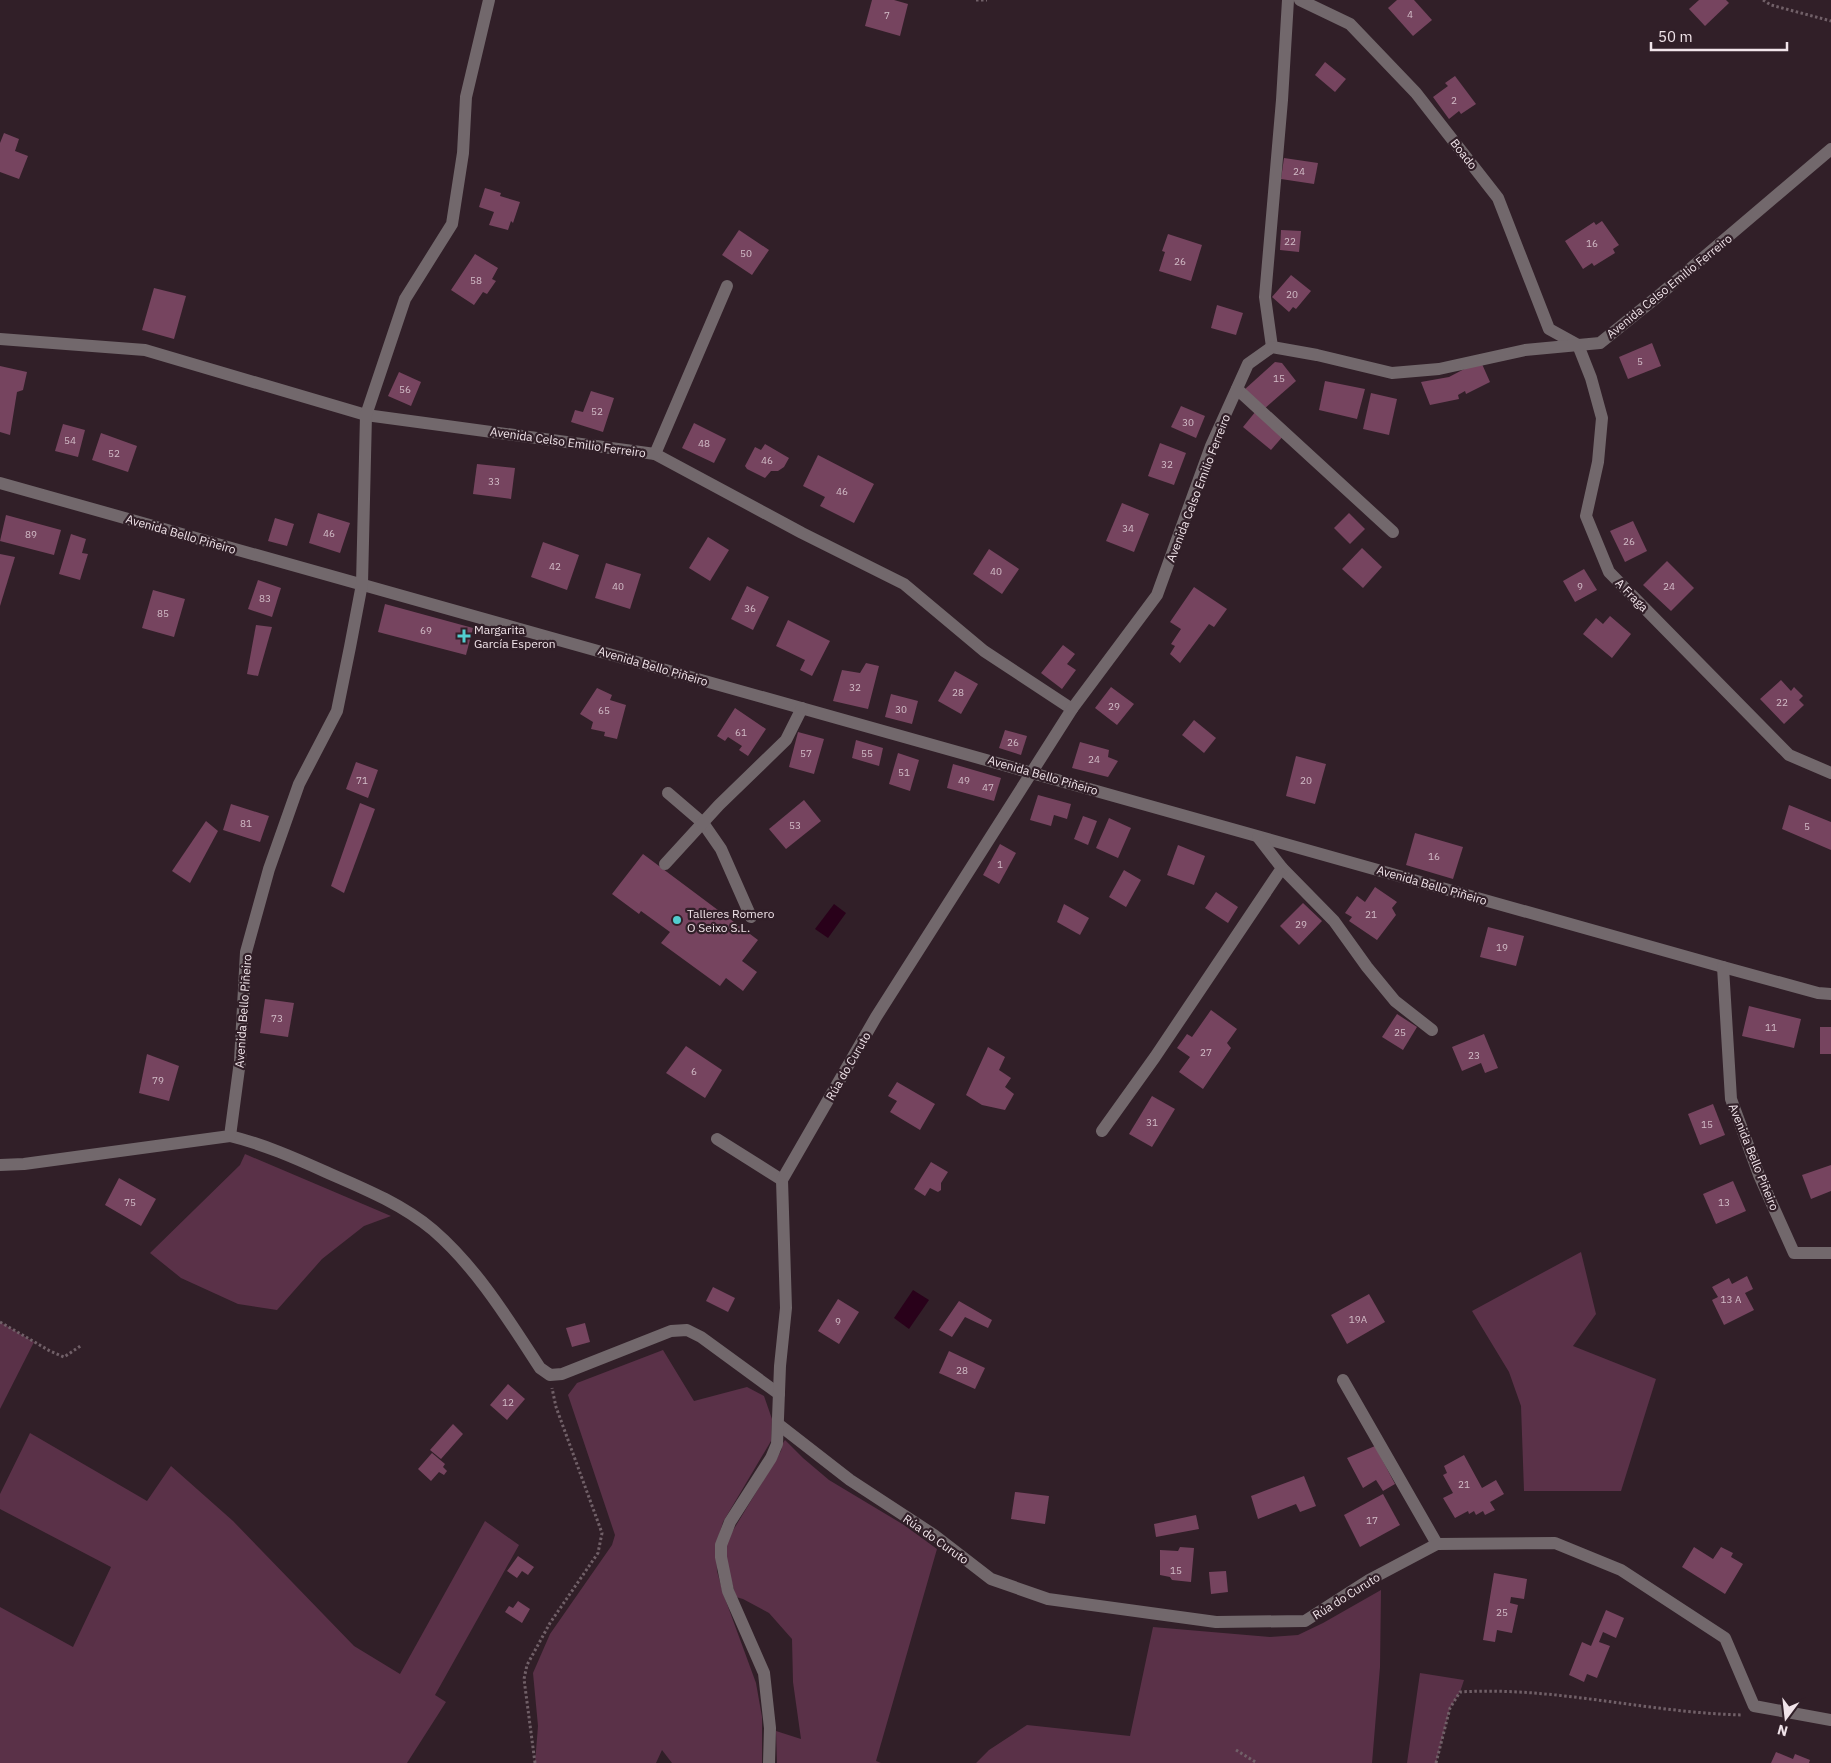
<svg xmlns="http://www.w3.org/2000/svg" width="1831" height="1763" viewBox="0 0 1831 1763" font-family="'IBM Plex Sans',sans-serif">
  <style>
    .green { fill: #5a3148 }
    .water { fill: #29011a }
    .building { fill: #76445f }
    .lines { fill: none; stroke-linecap: round; stroke-linejoin: round }
    .path { stroke: #716068; stroke-width: 3; stroke-dasharray: 2.5 2.5; stroke-linecap: butt }
    .minor { stroke: #72686c; stroke-width: 12 }
    .poi-dot { fill: #52cdcf; stroke: #311f28; stroke-width: 2 }
    .labels { text-anchor: middle; dominant-baseline: central; stroke-width: 4.5; stroke-linejoin: round; paint-order: stroke }
    .number-label { font-size: 10px; fill: #d2bcc7 }
    .street-label { font-size: 12px; fill: #f1e4ea; stroke: #311f28 }
    .poi-label { font-size: 12px; fill: #f1e4ea; stroke: #311f28; text-anchor: start }
  </style>
  <rect width="100%" height="100%" fill="#311f28"/>
  <g class="green">
    <path d="M245,1154l146,62 -27,10 -42,33 -45,51 -39,-6 -57,-26 -31,-25 90,-88z"/>
    <path d="M1581,1252l15,62 -23,32 83,33 -35,112h-97l-3,-85 -12,-34 -37,-61z"/>
    <path d="M0,1322l34,20 -34,67z"/>
    <path d="M663,1350l31,51 53,-14 17,9 8,23 -1,22 -48,81 -7,23 1,26 6,22 33,90 6,34v46h-90l-10,-13 -6,13h-121l3,-37 -5,-53 17,-39 62,-89 3,-10 -47,-140 9,-12z"/>
    <path d="M30,1433l117,68 24,-35 62,55 121,125 46,28 85,-153 34,24 -84,150 11,7 -39,61h-407v-156l73,40 38,-80 -111,-58v-15z"/>
    <path d="M785,1440l18,18 26,22 75,45 33,24 -61,212 5,2h-104l-1,-32 25,8 -8,-57 -1,-43 -23,-26 -26,-14 -7,-2 -11,-39 1,-16 55,-91 2,-8z"/>
    <path d="M1381,1590l-1,77 -8,96h-396l13,-13 38,-25 103,11 23,-109 117,10 28,-2 25,-12z"/>
    <path d="M1420,1673l44,7 -4,12 -10,16 -14,55h-29z"/>
  </g>
  <g class="water">
    <path d="M834,904l12,9 -18,25 -13,-9z"/>
    <path d="M913,1290l16,10 -20,29 -15,-11z"/>
  </g>
  <g class="building">
    <path d="M872,0h22l14,4 -8,32 -35,-10z"/>
    <path d="M1397,0h17l18,20 -19,16 -25,-28z"/>
    <path d="M1699,0h27l3,3 -24,23 -16,-17z"/>
    <path d="M1325,62l21,17 -11,13 -20,-17z"/>
    <path d="M1455,76l21,28 -15,10 -2,-3 -10,8 -16,-22 15,-11 -3,-3z"/>
    <path d="M4,133l15,6 -4,12 13,5 -9,23 -19,-7v-29z"/>
    <path d="M1284,158l34,5 -4,21 -33,-5z"/>
    <path d="M485,188l16,5 -1,3 20,6 -7,21 -2,-2 -3,9 -19,-5 5,-13 -15,-5z"/>
    <path d="M1602,221l17,24 -6,4 2,4 -21,13 -2,-3 -9,6 -18,-28 29,-19 2,3z"/>
    <path d="M739,230l30,20 -17,25 -30,-20z"/>
    <path d="M1281,230l20,1 -2,21 -19,-2z"/>
    <path d="M1168,234l34,11 -11,36 -32,-10 6,-19 -3,-1z"/>
    <path d="M475,254l23,14 -6,11 4,2 -9,13 -4,-2 -9,13 -23,-15z"/>
    <path d="M1291,275l20,16 -15,18 -3,-2 -4,5 -17,-15z"/>
    <path d="M154,288l32,8 -12,43 -32,-9z"/>
    <path d="M1217,305l26,8 -7,22 -25,-7z"/>
    <path d="M1652,343l9,23 -33,13 -9,-22z"/>
    <path d="M1275,362l7,1 14,18 -32,28 -20,-19z"/>
    <path d="M1482,364l8,18 -24,12 -1,-3 -7,4 1,4 -29,6 -9,-23 28,-5 21,-11z"/>
    <path d="M0,366l27,6 -4,18 -6,2 -7,43 -10,-3z"/>
    <path d="M399,372l22,10 -10,24 -23,-10z"/>
    <path d="M1325,381l40,8 -8,30 -38,-9z"/>
    <path d="M591,391l23,7 -11,34 -32,-10 4,-12 8,2z"/>
    <path d="M1371,393l26,6 -8,36 -26,-6z"/>
    <path d="M1181,406l24,10 -9,22 -25,-11z"/>
    <path d="M1256,411l28,24 -13,15 -28,-23z"/>
    <path d="M694,423l32,16 -12,24 -32,-15z"/>
    <path d="M63,424l22,6 -7,27 -23,-6z"/>
    <path d="M101,433l36,13 -9,26 -36,-12z"/>
    <path d="M1160,443l26,10 -12,32 -26,-9z"/>
    <path d="M765,444l24,14 -5,9 -6,4h-7l-6,7 -18,-9 -2,-3 10,-19 6,3z"/>
    <path d="M818,455l56,29 -20,39 -34,-17 5,-9 -22,-11z"/>
    <path d="M477,464l38,4 -4,31 -38,-5z"/>
    <path d="M1122,503l27,11 -15,38 -28,-11z"/>
    <path d="M318,513l32,10 -10,30 -31,-10z"/>
    <path d="M1349,513l16,16 -15,15 -16,-16z"/>
    <path d="M6,515l55,15 -7,25 -54,-14z"/>
    <path d="M275,518l19,6 -7,22 -19,-5z"/>
    <path d="M1633,521l14,30 -22,11 -15,-31z"/>
    <path d="M71,534l15,5 -4,14 6,1 -8,26 -21,-6z"/>
    <path d="M708,537l21,13 -19,31 -21,-13z"/>
    <path d="M543,542l36,13 -12,35 -36,-13z"/>
    <path d="M1362,548l20,19 -19,21 -21,-19z"/>
    <path d="M989,549l30,20 -17,25 -29,-20z"/>
    <path d="M0,554l15,3 -15,49z"/>
    <path d="M1667,561l27,27 -23,23 -28,-26z"/>
    <path d="M606,563l35,11 -11,35 -35,-11z"/>
    <path d="M1584,569l13,21 -22,12 -12,-21z"/>
    <path d="M258,580l23,8 -9,29 -24,-8z"/>
    <path d="M747,586l22,11 -16,33 -22,-11z"/>
    <path d="M1194,587l33,22 -13,18 -5,-3 -29,39 -10,-9 5,-8 -4,-2 10,-15 -11,-7z"/>
    <path d="M153,590l32,9 -11,38 -32,-9z"/>
    <path d="M385,604l88,24 -7,27 -88,-23z"/>
    <path d="M1610,616l21,18 -19,24 -29,-24 13,-16 7,6z"/>
    <path d="M788,620l42,21 -18,35 -12,-6 5,-10 -29,-14z"/>
    <path d="M256,625l16,2 -14,49 -11,-2z"/>
    <path d="M1063,645l12,9 -8,10 9,6 -14,19 -21,-16z"/>
    <path d="M866,663l13,3 -11,43 -35,-8 9,-31 18,3z"/>
    <path d="M955,671l23,13 -17,30 -23,-13z"/>
    <path d="M1781,680l10,11 3,-4 9,9 -4,4 5,5 -20,19 -24,-25z"/>
    <path d="M1111,687l23,17 -17,21 -22,-17z"/>
    <path d="M597,688l15,7 -2,5 16,5 -9,34 -13,-3 1,-4 -14,-3 2,-7 -13,-8z"/>
    <path d="M891,694l27,7 -6,23 -27,-7z"/>
    <path d="M735,708l31,21 -18,27 -9,-6 3,-4 -14,-9 -3,4 -8,-5z"/>
    <path d="M1194,720l22,18 -12,15 -22,-18z"/>
    <path d="M1005,730l22,6 -6,19 -22,-7z"/>
    <path d="M798,732l26,7 -10,35 -25,-7z"/>
    <path d="M856,740l27,8 -4,18 -27,-8z"/>
    <path d="M1080,742l29,8 -1,7 10,4 -10,16 -36,-9z"/>
    <path d="M898,753l21,7 -9,31 -21,-7z"/>
    <path d="M1296,756l30,8 -11,40 -29,-8z"/>
    <path d="M356,762l22,8 -10,28 -22,-9z"/>
    <path d="M953,764l48,14 -7,23 -47,-13z"/>
    <path d="M1038,795l33,9 -4,15 -13,-4 -3,11 -21,-6z"/>
    <path d="M804,800l17,21 -35,28 -17,-20z"/>
    <path d="M360,803l15,6 -31,84 -13,-7z"/>
    <path d="M231,804l38,12 -9,26 -37,-12z"/>
    <path d="M1789,805l42,17v28l-49,-21z"/>
    <path d="M1083,816l14,5 -9,24 -14,-6z"/>
    <path d="M1109,818l22,10 -13,30 -22,-10z"/>
    <path d="M206,821l12,10 -28,52 -18,-12z"/>
    <path d="M1415,833l48,14 -10,32 -47,-14z"/>
    <path d="M1000,844l16,9 -17,31 -16,-9z"/>
    <path d="M1178,845l27,11 -11,29 -27,-10z"/>
    <path d="M643,854l115,86 -16,21 15,11 -14,19 -17,-13 -6,8 -59,-43 9,-11 -29,-21 -2,3 -27,-20z"/>
    <path d="M1124,870l17,10 -15,27 -17,-10z"/>
    <path d="M1375,887l22,15 -5,6 4,7 -19,25 -28,-19 3,-4 -7,-4 12,-17 8,6z"/>
    <path d="M1216,892l22,15 -10,16 -23,-15z"/>
    <path d="M1303,903l19,18 -23,24 -19,-19z"/>
    <path d="M1064,904l25,14 -9,17 -23,-13z"/>
    <path d="M1488,927l36,9 -8,30 -36,-9z"/>
    <path d="M265,999l29,4 -6,34 -28,-4z"/>
    <path d="M1749,1006l52,13 -7,29 -52,-12z"/>
    <path d="M1211,1010l26,19 -10,14 4,5 -28,41 -24,-17 11,-15 -13,-9 10,-14 5,3z"/>
    <path d="M1397,1014l20,13 -14,23 -21,-13z"/>
    <rect x="1820" y="1027" width="11" height="27"/>
    <path d="M1484,1034l14,34 -13,5 -4,-10 -19,8 -10,-24z"/>
    <path d="M686,1046l36,24 -17,28 -39,-25z"/>
    <path d="M988,1047l17,10 -6,13 12,8 -6,9 9,7 -9,16 -23,-5 -16,-10z"/>
    <path d="M147,1054l32,12 -10,35 -30,-8z"/>
    <path d="M897,1082l38,22 -15,26 -30,-18 7,-11 -9,-5z"/>
    <path d="M1152,1096l23,13 -23,38 -23,-13z"/>
    <path d="M1713,1104l12,31 -25,10 -12,-31z"/>
    <path d="M931,1162l17,10 -7,11v7l-3,2 -8,-4 -5,8 -11,-7z"/>
    <path d="M1831,1165v26l-20,8 -9,-24z"/>
    <path d="M119,1178l37,21 -15,27 -36,-21z"/>
    <path d="M1733,1181l13,30 -30,13 -13,-30z"/>
    <path d="M1747,1276l6,13 -8,4 9,17 -30,15 -12,-25 6,-3 -6,-10 17,-9 3,6z"/>
    <path d="M713,1287l22,11 -7,14 -22,-11z"/>
    <path d="M1369,1294l16,28 -38,22 -16,-29z"/>
    <path d="M838,1299l21,13 -20,32 -21,-13z"/>
    <path d="M959,1301l33,19 -4,8 -23,-11 -13,20 -13,-7z"/>
    <path d="M585,1323l5,19 -18,5 -6,-19z"/>
    <path d="M949,1351l36,17 -10,21 -36,-16z"/>
    <path d="M508,1384l17,15 -18,21 -17,-15z"/>
    <path d="M453,1424l10,10 -22,25 -11,-9z"/>
    <path d="M1375,1446l20,38 -12,7 -7,-11 -13,8 -16,-30z"/>
    <path d="M432,1453l13,11 -2,3 4,4 -3,4 -5,-3 -8,9 -13,-12z"/>
    <path d="M1464,1455l18,33 14,-8 8,14 -14,8 5,8 -10,5 -2,-4 -7,4 -2,-4 -5,3 -1,-3 -13,7 -12,-20 10,-5 -10,-18 4,-2 -3,-7z"/>
    <path d="M1304,1476l12,30 -16,6 -4,-8 -38,15 -7,-23z"/>
    <path d="M1015,1492l34,4 -4,28 -34,-5z"/>
    <path d="M1383,1494l17,31 -40,22 -16,-32z"/>
    <path d="M1196,1515l3,14 -43,8 -2,-13z"/>
    <path d="M1180,1547l14,1 -3,34 -19,-2 -2,-3 -10,-2v-25l18,1z"/>
    <path d="M1694,1547l19,12 8,-12 12,6 -2,4 12,7 -18,30 -43,-27z"/>
    <path d="M518,1556l16,11 -6,8 -6,-4 -5,7 -10,-7z"/>
    <path d="M1226,1571l2,21 -17,2 -2,-22z"/>
    <path d="M1494,1573l33,6 -3,20 -13,-2 -1,6 8,2 -6,28 -15,-3 -2,12 -12,-2z"/>
    <path d="M518,1601l12,8 -8,14 -17,-11 4,-6 4,2z"/>
    <path d="M1606,1610l18,8 -8,20 -13,-6 -4,10 11,4 -13,32 -10,-4 -3,8 -15,-7 13,-33 9,4z"/>
    <path d="M1776,1752l17,7 2,-5 15,6 -1,3h-38z"/>
  </g>
  <g class="lines">
    <g class="path">
      <path d="M976,0h11"/>
      <path d="M1763,0l8,5 60,16"/>
      <path d="M0,1322l50,29 14,6 18,-12"/>
      <path d="M1236,1750l21,13"/>
      <path d="M535,1763l-11,-84 3,-14 23,-42 48,-70 4,-20 -46,-126 -4,-19"/>
      <path d="M1436,1763l14,-55 10,-16c94,-6 189,21 283,23"/>
    </g>
    <g class="minor">
      <path d="M1300,0l50,24 66,69 82,105 51,131 29,16 13,33 11,40 -4,44 -12,54 23,56 180,183 42,18"/>
      <path d="M0,339l145,11 221,65 289,39 147,79 102,51 80,67 88,58"/>
      <path d="M1272,347l-7,-50 17,-197 6,-100"/>
      <path d="M1237,389l156,143"/>
      <path d="M655,454l72,-168"/>
      <path d="M0,483l1723,484 95,26 13,1"/>
      <path d="M668,793l35,30 18,26 30,68"/>
      <path d="M665,864l54,-59 67,-65 16,-32"/>
      <path d="M1282,868l52,53 33,46 28,34 37,29"/>
      <path d="M1723,967l8,132 28,76 35,78h37"/>
      <path d="M1102,1131l53,-74 127,-189 -24,-31"/>
      <path d="M230,1136c33,8 65,22 96,36 37,16 76,32 107,58 44,38 75,89 107,138l10,7 12,-1 109,-43 16,-1 14,7 78,57"/>
      <path d="M717,1139l65,41"/>
      <path d="M0,1165l24,-1 206,-28 10,-75 6,-109 23,-83 30,-85 38,-73 13,-64 12,-63 4,-169 39,-116 47,-75 11,-71 3,-56 23,-97"/>
      <path d="M1343,1380l94,164"/>
      <path d="M778,1424l72,56 84,55 57,44 57,20 168,23 89,-1 64,-41 68,-36 118,-1 66,27 104,68 29,68 77,14"/>
      <path d="M769,1763l1,-35 -6,-55 -36,-82 -7,-34v-12l9,-23 41,-64 6,-14 3,-78 6,-58 -4,-128 94,-163 196,-308 85,-114 54,-149 37,-82 24,-17 45,8 75,18 47,-4 86,-19 75,-7 57,-46 174,-148"/>
    </g>
  </g>
  <g class="poi-dot">
    <path d="M461.5 628.5h5v5h5v5h-5v5h-5v-5h-5v-5h5z"/>
    <circle cx="677" cy="920" r="5"/>
  </g>
  <g class="labels">
    <g class="number-label">
      <text x="1410" y="14">4</text>
      <text x="887" y="15">7</text>
      <text x="1454" y="100">2</text>
      <text x="1299" y="171">24</text>
      <text x="1290" y="241">22</text>
      <text x="1592" y="243">16</text>
      <text x="746" y="253">50</text>
      <text x="1180" y="261">26</text>
      <text x="476" y="280">58</text>
      <text x="1292" y="294">20</text>
      <text x="1640" y="361">5</text>
      <text x="1279" y="378">15</text>
      <text x="405" y="389">56</text>
      <text x="597" y="411">52</text>
      <text x="1188" y="422">30</text>
      <text x="70" y="440">54</text>
      <text x="704" y="443">48</text>
      <text x="114" y="453">52</text>
      <text x="767" y="460">46</text>
      <text x="1167" y="464">32</text>
      <text x="494" y="481">33</text>
      <text x="842" y="491">46</text>
      <text x="1128" y="528">34</text>
      <text x="329" y="533">46</text>
      <text x="31" y="534">89</text>
      <text x="1629" y="541">26</text>
      <text x="555" y="566">42</text>
      <text x="996" y="571">40</text>
      <text x="618" y="586">40</text>
      <text x="1580" y="586">9</text>
      <text x="1669" y="586">24</text>
      <text x="265" y="598">83</text>
      <text x="750" y="608">36</text>
      <text x="163" y="613">85</text>
      <text x="426" y="630">69</text>
      <text x="855" y="687">32</text>
      <text x="958" y="692">28</text>
      <text x="1782" y="702">22</text>
      <text x="1114" y="706">29</text>
      <text x="901" y="709">30</text>
      <text x="604" y="710">65</text>
      <text x="741" y="732">61</text>
      <text x="1013" y="742">26</text>
      <text x="806" y="753">57</text>
      <text x="867" y="753">55</text>
      <text x="1094" y="759">24</text>
      <text x="904" y="772">51</text>
      <text x="362" y="780">71</text>
      <text x="964" y="780">49</text>
      <text x="1306" y="780">20</text>
      <text x="988" y="787">47</text>
      <text x="246" y="823">81</text>
      <text x="795" y="825">53</text>
      <text x="1807" y="826">5</text>
      <text x="1434" y="856">16</text>
      <text x="1000" y="864">1</text>
      <text x="1371" y="914">21</text>
      <text x="1301" y="924">29</text>
      <text x="1502" y="947">19</text>
      <text x="277" y="1018">73</text>
      <text x="1771" y="1027">11</text>
      <text x="1400" y="1032">25</text>
      <text x="1206" y="1052">27</text>
      <text x="1474" y="1055">23</text>
      <text x="694" y="1071">6</text>
      <text x="158" y="1080">79</text>
      <text x="1152" y="1122">31</text>
      <text x="1707" y="1124">15</text>
      <text x="130" y="1202">75</text>
      <text x="1724" y="1202">13</text>
      <text x="1731" y="1299">13 A</text>
      <text x="1358" y="1319">19A</text>
      <text x="838" y="1321">9</text>
      <text x="962" y="1370">28</text>
      <text x="508" y="1402">12</text>
      <text x="1464" y="1484">21</text>
      <text x="1372" y="1520">17</text>
      <text x="1176" y="1570">15</text>
      <text x="1502" y="1612">25</text>
    </g>
    <g class="street-label">
      <text transform="translate(1464 154) rotate(52)">Boado</text>
      <text transform="translate(1669 286) rotate(-39)">Avenida Celso Emilio Ferreiro</text>
      <text transform="translate(568 442) rotate(8)">Avenida Celso Emilio Ferreiro</text>
      <text transform="translate(1198 488) rotate(-69)">Avenida Celso Emilio Ferreiro</text>
      <text transform="translate(181 534) rotate(16)">Avenida Bello Piñeiro</text>
      <text transform="translate(1632 595) rotate(45)">A Fraga</text>
      <text transform="translate(653 666) rotate(16)">Avenida Bello Piñeiro</text>
      <text transform="translate(1043 775) rotate(16)">Avenida Bello Piñeiro</text>
      <text transform="translate(1432 885) rotate(16)">Avenida Bello Piñeiro</text>
      <text transform="translate(243 1011) rotate(-86)">Avenida Bello Piñeiro</text>
      <text transform="translate(848 1066) rotate(-60)">Rúa do Curuto</text>
      <text transform="translate(1754 1157) rotate(68)">Avenida Bello Piñeiro</text>
      <text transform="translate(936 1539) rotate(35)">Rúa do Curuto</text>
      <text transform="translate(1346 1596) rotate(-32)">Rúa do Curuto</text>
    </g>
    <g class="poi-label">
      <text x="474" y="629">Margarita<tspan x="474" dy="14">García Esperon</tspan></text>
      <text x="687" y="913">Talleres Romero<tspan x="687" dy="14">O Seixo S.L.</tspan></text>
    </g>
  </g>
  <g transform="translate(1786 1718) rotate(195)" stroke="#311f28" stroke-width="4" paint-order="stroke">
  <path d="M0-4L9 19L0 12L-9 19Z" fill="#f1e4ea"/>
  <text y="-8" font-size="14" font-weight="bold" text-anchor="middle" fill="#f1e4ea">N</text>
  </g>
  <path d="M1651 42v8h136v-8" fill="none" stroke="#f1e4ea" stroke-width="2.5"/>
  <text x="1658" y="42" font-size="15" fill="#f1e4ea" stroke="#311f28" stroke-width="4" paint-order="stroke">50 m</text>
</svg>
